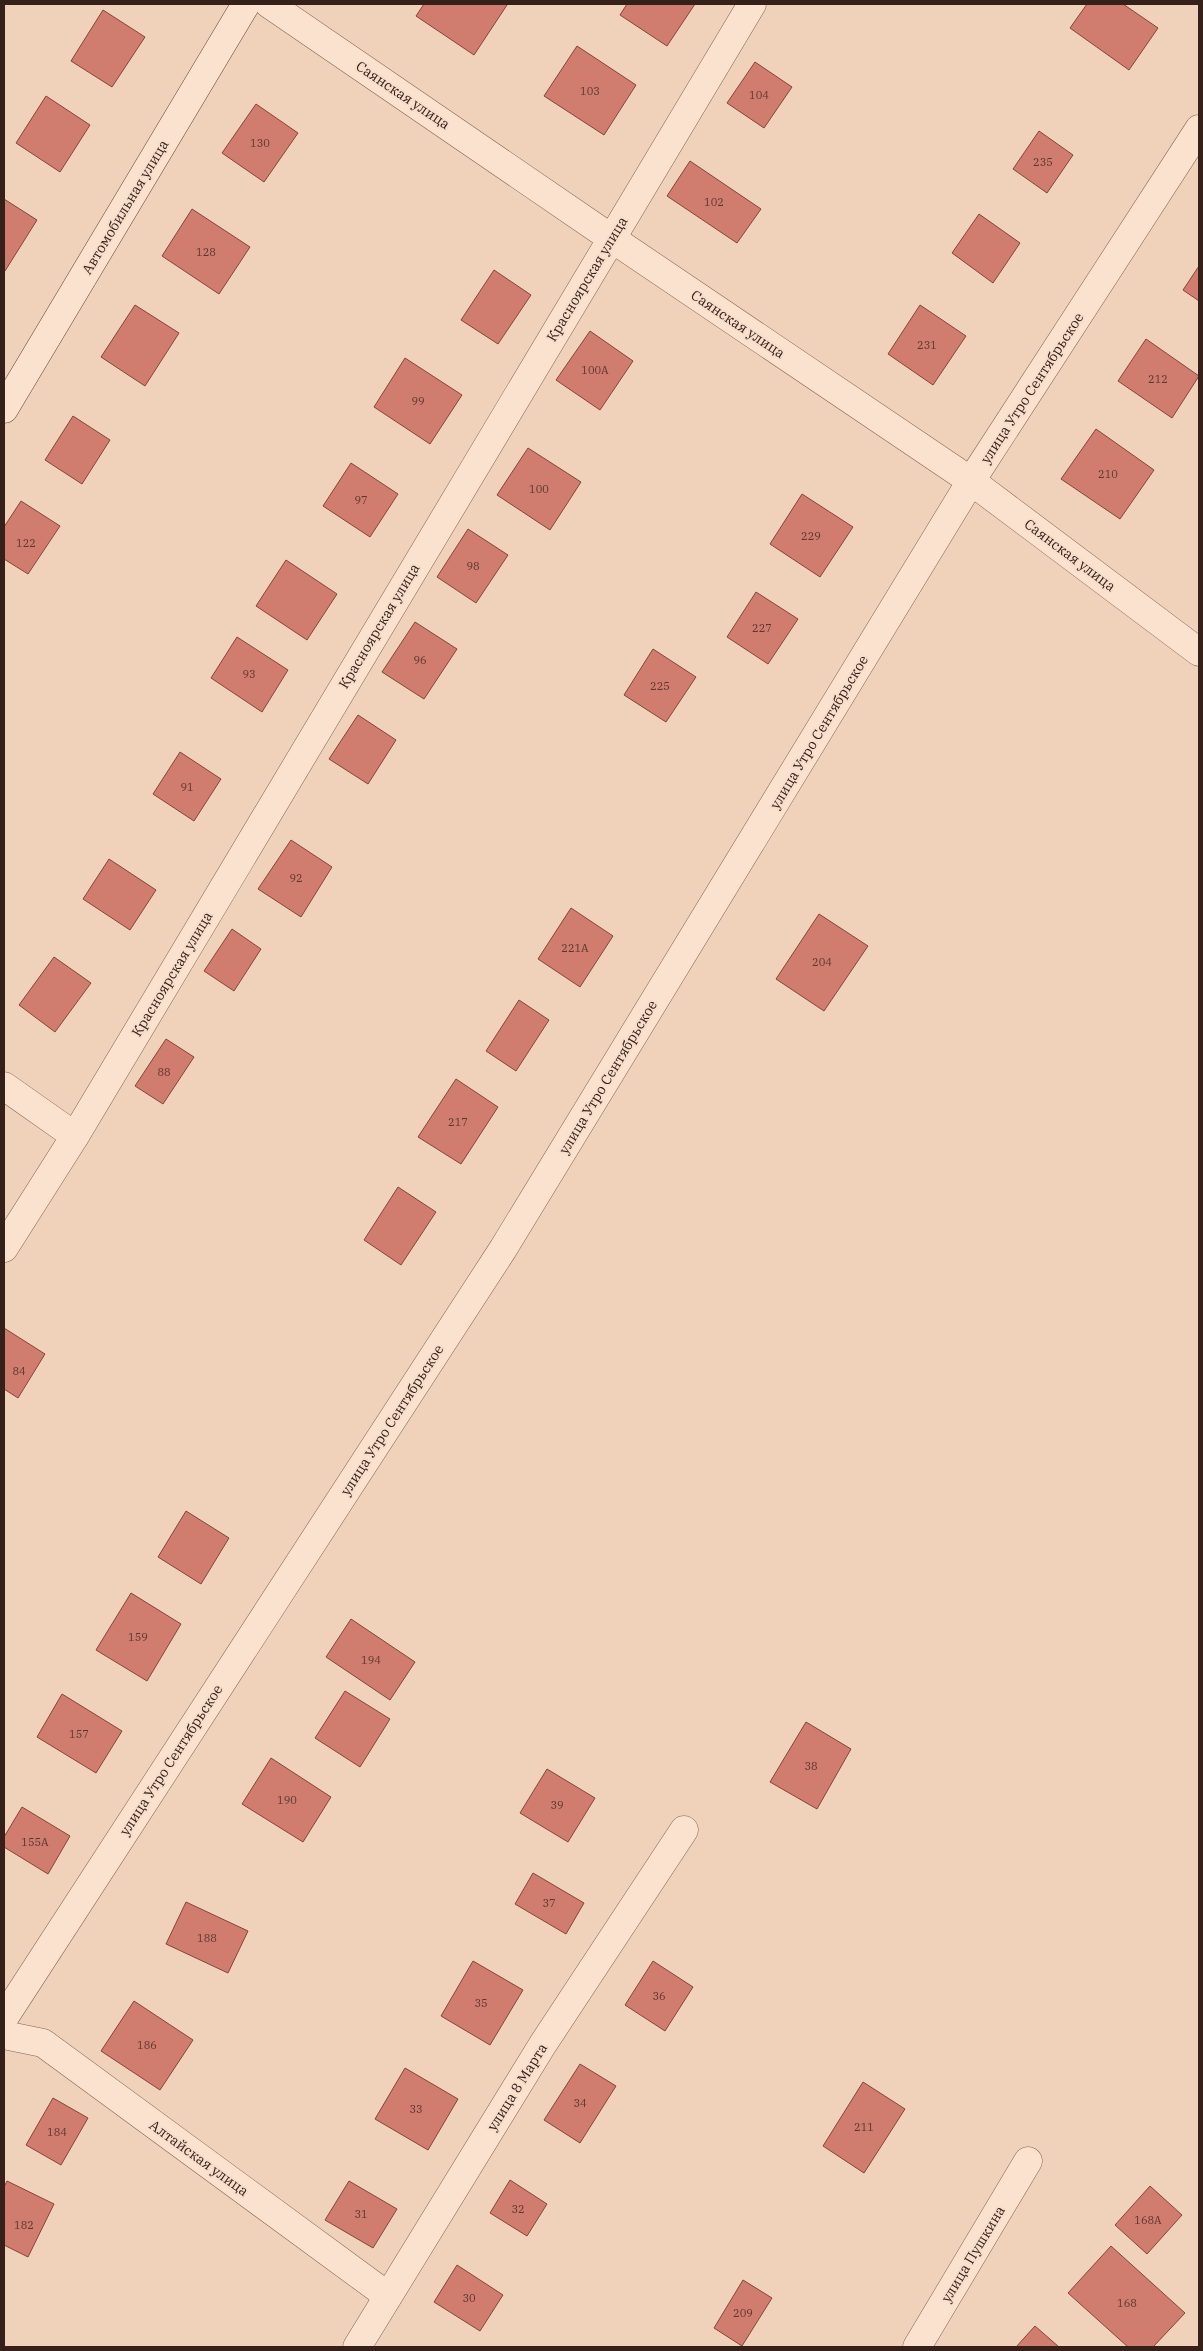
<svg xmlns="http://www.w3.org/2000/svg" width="1203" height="2351" viewBox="0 0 1203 2351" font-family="'IBM Plex Serif',serif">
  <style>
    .building { fill: #d07d6f; stroke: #884339 }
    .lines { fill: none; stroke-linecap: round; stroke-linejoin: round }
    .street-casing { stroke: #876254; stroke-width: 29 }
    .secondary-casing { stroke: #694338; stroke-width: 29 }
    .street { stroke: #fae2ce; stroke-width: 28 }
    .secondary { stroke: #fae2ce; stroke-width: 28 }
    .labels { text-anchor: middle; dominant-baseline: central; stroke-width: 4; stroke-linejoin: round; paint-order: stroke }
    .number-label { font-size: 11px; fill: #5c372f }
    .street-label { font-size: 14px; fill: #36201a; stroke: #f7decb }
  </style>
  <rect width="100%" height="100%" fill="#f0d2bb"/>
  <g class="building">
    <path d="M424,4h81l2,1 -33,50 -58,-39z"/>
    <path d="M627,4h68l-28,42 -47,-31z"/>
    <path d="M1087,4h36l35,24 -29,42 -59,-42z"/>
    <path d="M103,10l42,27 -33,50 -41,-26z"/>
    <path d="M577,46l59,39 -32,50 -60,-39z"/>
    <path d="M755,62l37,25 -28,41 -37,-25z"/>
    <path d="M46,96l44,29 -30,47 -44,-29z"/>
    <path d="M256,104l42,29 -34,49 -42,-29z"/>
    <path d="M1039,131l34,24 -26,38 -34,-24z"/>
    <path d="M690,161l71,48 -24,34 -70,-47z"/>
    <path d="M4,199l33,21 -32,51 -1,-1z"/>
    <path d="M192,209l58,38 -31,47 -57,-38z"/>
    <path d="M979,214l41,29 -27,40 -41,-30z"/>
    <path d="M1199,266v35l-16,-11z"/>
    <path d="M494,270l37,25 -33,49 -37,-24z"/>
    <path d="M135,305l44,28 -34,53 -44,-29z"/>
    <path d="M920,305l46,31 -33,49 -45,-31z"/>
    <path d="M590,331l43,30 -33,49 -44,-30z"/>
    <path d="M1146,339l53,37 -27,42 -54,-37z"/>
    <path d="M405,358l57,37 -32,49 -56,-37z"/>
    <path d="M73,416l37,24 -28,44 -37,-24z"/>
    <path d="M1096,429l58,41 -34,49 -59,-40z"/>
    <path d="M528,448l53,34 -31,48 -53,-35z"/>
    <path d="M351,463l47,31 -28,43 -47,-31z"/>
    <path d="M802,494l51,33 -33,50 -50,-33z"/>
    <path d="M21,501l39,25 -32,48 -24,-15v-32z"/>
    <path d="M468,529l40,26 -32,48 -39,-26z"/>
    <path d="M286,560l51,34 -30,46 -51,-34z"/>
    <path d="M756,592l42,27 -30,45 -41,-27z"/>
    <path d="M415,622l42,27 -33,50 -42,-27z"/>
    <path d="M237,637l51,33 -26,42 -51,-34z"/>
    <path d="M653,649l43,28 -30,45 -42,-27z"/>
    <path d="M358,715l38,25 -28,44 -39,-25z"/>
    <path d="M180,752l41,27 -27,42 -41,-27z"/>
    <path d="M291,840l41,27 -31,50 -43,-28z"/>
    <path d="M109,859l47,31 -26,40 -47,-31z"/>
    <path d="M571,908l42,28 -33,51 -42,-28z"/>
    <path d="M819,914l49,32 -44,65 -48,-32z"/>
    <path d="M232,929l29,20 -27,42 -30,-20z"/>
    <path d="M54,957l37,26 -36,49 -36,-27z"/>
    <path d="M519,1000l30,20 -33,51 -30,-20z"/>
    <path d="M166,1039l28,18 -31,47 -28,-18z"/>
    <path d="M456,1079l42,28 -37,57 -43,-27z"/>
    <path d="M398,1187l38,25 -35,53 -37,-25z"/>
    <path d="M4,1328l41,26 -27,44 -14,-9z"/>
    <path d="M186,1511l43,27 -28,46 -43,-27z"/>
    <path d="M131,1593l50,31 -34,57 -51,-31z"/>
    <path d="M351,1619l64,43 -25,38 -64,-43z"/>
    <path d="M345,1691l45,28 -30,48 -45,-29z"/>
    <path d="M62,1694l60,37 -26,42 -59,-36z"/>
    <path d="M806,1722l45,27 -34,60 -47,-27z"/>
    <path d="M271,1758l60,39 -28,45 -61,-38z"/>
    <path d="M547,1769l48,29 -27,44 -48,-29z"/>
    <path d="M22,1807l48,29 -22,38 -44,-27v-10z"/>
    <path d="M533,1873l51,30 -18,31 -51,-30z"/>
    <path d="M186,1902l62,29 -20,42 -62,-29z"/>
    <path d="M473,1961l50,29 -33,55 -49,-29z"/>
    <path d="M653,1961l40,26 -28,44 -40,-26z"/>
    <path d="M134,2001l59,39 -33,50 -59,-39z"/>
    <path d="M580,2064l36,22 -36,57 -36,-23z"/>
    <path d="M405,2068l53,31 -30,51 -53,-31z"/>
    <path d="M863,2082l42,27 -41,64 -41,-27z"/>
    <path d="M53,2098l35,20 -27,47 -35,-20z"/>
    <path d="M510,2180l37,24 -20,32 -37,-23z"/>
    <path d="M7,2181l47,23 -26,53 -24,-12v-58z"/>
    <path d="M349,2181l48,28 -24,39 -48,-28z"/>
    <path d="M1150,2186l32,29 -35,39 -32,-29z"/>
    <path d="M1111,2246l74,67 -32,34h-25l-60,-54z"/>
    <path d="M457,2265l46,30 -23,36 -46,-29z"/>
    <path d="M743,2280l29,18 -30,48 -28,-18z"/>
    <path d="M1035,2326l24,21h-43z"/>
  </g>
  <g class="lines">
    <defs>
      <g id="street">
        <path d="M269,4l342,234 360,243 228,171"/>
        <path d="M4,1086l71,50"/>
        <path d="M4,1248l71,-112 677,-1132"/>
        <path d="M4,2018l499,-769 468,-768 228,-352"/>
        <path d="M4,2035l39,8 345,253"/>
        <path d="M357,2347l186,-303 141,-214"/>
        <path d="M917,2347l111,-186"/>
      </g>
      <path id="secondary" d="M4,409l242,-405"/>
    </defs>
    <use href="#street" class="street-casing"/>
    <use href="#secondary" class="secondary-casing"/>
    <use href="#street" class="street"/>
    <use href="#secondary" class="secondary"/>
  </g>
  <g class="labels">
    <g class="number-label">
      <text x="590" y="91">103</text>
      <text x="759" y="95">104</text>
      <text x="260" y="143">130</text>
      <text x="1043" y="162">235</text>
      <text x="714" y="202">102</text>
      <text x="206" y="252">128</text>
      <text x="927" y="345">231</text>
      <text x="595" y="370">100А</text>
      <text x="1158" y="379">212</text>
      <text x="418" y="401">99</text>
      <text x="1108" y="474">210</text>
      <text x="539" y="489">100</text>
      <text x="361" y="500">97</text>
      <text x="811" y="536">229</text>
      <text x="26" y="543">122</text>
      <text x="473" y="566">98</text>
      <text x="762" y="628">227</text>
      <text x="420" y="660">96</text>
      <text x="249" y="674">93</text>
      <text x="660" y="686">225</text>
      <text x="187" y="787">91</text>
      <text x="296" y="878">92</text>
      <text x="575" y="948">221А</text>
      <text x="822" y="962">204</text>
      <text x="164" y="1072">88</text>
      <text x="458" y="1122">217</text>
      <text x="19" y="1371">84</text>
      <text x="138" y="1637">159</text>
      <text x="371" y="1660">194</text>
      <text x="79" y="1734">157</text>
      <text x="811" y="1766">38</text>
      <text x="287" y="1800">190</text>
      <text x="557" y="1805">39</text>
      <text x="35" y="1842">155А</text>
      <text x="549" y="1903">37</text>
      <text x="207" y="1938">188</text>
      <text x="659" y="1996">36</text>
      <text x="481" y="2003">35</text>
      <text x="147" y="2045">186</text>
      <text x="580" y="2103">34</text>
      <text x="416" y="2109">33</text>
      <text x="864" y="2127">211</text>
      <text x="57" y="2132">184</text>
      <text x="518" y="2209">32</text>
      <text x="361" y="2214">31</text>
      <text x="1148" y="2220">168А</text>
      <text x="24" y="2225">182</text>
      <text x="469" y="2298">30</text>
      <text x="1127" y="2303">168</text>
      <text x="743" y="2313">209</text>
    </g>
    <g class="street-label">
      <text transform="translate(403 95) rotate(34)">Саянская улица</text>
      <text transform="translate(125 207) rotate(-59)">Автомобильная улица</text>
      <text transform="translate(587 279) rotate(-59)">Красноярская улица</text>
      <text transform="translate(738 324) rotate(34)">Саянская улица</text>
      <text transform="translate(1032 388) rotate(-57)">улица Утро Сентябрьское</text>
      <text transform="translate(1070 555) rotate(37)">Саянская улица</text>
      <text transform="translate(379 626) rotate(-59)">Красноярская улица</text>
      <text transform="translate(819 732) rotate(-59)">улица Утро Сентябрьское</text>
      <text transform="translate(172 974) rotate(-59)">Красноярская улица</text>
      <text transform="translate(608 1077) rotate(-59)">улица Утро Сентябрьское</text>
      <text transform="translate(392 1420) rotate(-57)">улица Утро Сентябрьское</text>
      <text transform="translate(171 1760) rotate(-57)">улица Утро Сентябрьское</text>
      <text transform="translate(517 2087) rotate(-58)">улица 8 Марта</text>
      <text transform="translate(199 2158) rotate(36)">Алтайская улица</text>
      <text transform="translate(973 2254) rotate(-59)">улица Пушкина</text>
    </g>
  </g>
  <rect width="1203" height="2351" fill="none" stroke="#36201a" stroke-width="10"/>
</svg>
